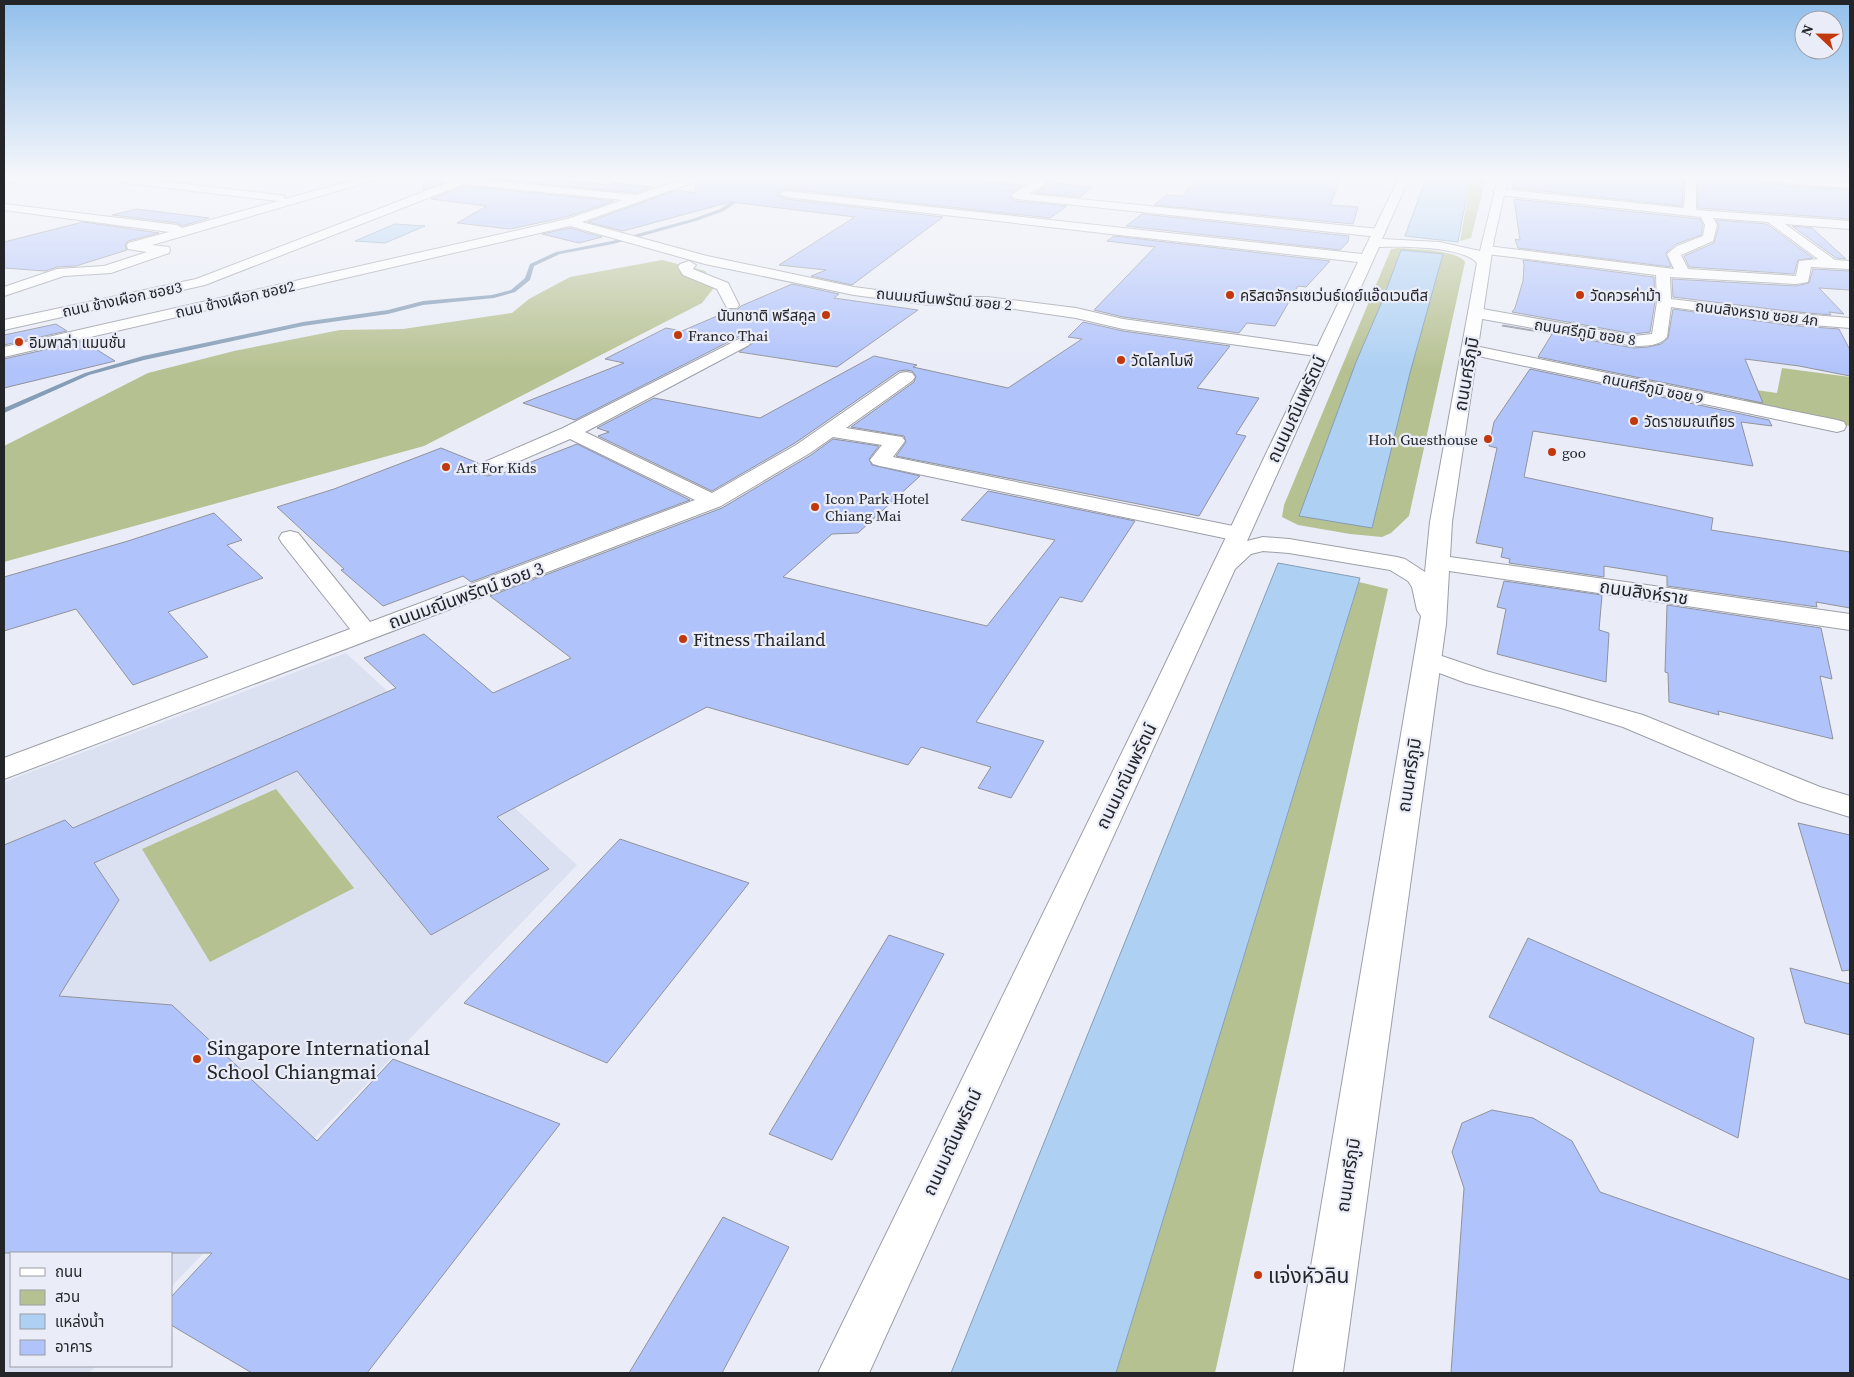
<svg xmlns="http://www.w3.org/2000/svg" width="1854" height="1377" viewBox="0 0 1854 1377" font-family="'Source Serif 4','Noto Sans Thai',serif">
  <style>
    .built { fill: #dbe1f1 }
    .green { fill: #b6c191 }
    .water { fill: #aed0f3; stroke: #859db6 }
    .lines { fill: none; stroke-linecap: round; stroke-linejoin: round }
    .stream { fill: #859db6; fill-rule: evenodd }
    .building { fill: #b1c3fb; stroke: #90939b }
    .street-casing { stroke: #9c9fa8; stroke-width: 2 }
    .secondary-casing { stroke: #9c9fa8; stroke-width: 2 }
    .street { fill: #fff; fill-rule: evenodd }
    .secondary { fill: #fff; fill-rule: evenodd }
    .poi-dot { fill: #c1380d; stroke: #eaedf7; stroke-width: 2 }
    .labels { text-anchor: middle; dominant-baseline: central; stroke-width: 4.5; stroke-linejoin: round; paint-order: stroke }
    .far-poi-label { font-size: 15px; fill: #242529; stroke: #eaedf7; text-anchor: start }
    .far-street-label { font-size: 15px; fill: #242529; stroke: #eaedf7 }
    .street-label { font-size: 18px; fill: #242529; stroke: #eaedf7 }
    .poi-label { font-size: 18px; fill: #242529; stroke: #eaedf7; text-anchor: start }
    .near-poi-label { font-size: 21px; fill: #242529; stroke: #eaedf7; text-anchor: start }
  </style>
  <rect width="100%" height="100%" fill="#eaedf7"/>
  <path class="built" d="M346,653l231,212 -406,422v-34h-160v113h85l-7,7h-85v-591z"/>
  <g class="green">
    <path d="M1471,178h15l-15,60 -11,3z"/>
    <path d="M1398,248c15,1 60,2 67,14l-56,254 -18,17 -9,4 -32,-3 -52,-9 -16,-8 2,-12 107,-256z"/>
    <path d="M662,260l43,11 11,14 -14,18 -278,143 -420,116v-116l144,-73 86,-22 106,-21 63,-1 109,-16 17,-14 41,-22z"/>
    <path d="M1782,368l68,9v49l-106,-23 5,-14 28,4z"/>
    <path d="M1359,582l29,7 -173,784h-99z"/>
    <path d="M276,789l78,99 -144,74 -68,-113z"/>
  </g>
  <g class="water">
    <path d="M1426,178h44l-12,64 -53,-6z"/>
    <path d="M395,224l30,2 -40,17 -30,-2z"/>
    <path d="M1401,250l42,4 -33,119 -38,155 -73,-12 57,-154 25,-58z"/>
    <path d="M1278,563l82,15 -244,795h-165z"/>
  </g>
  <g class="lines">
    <path class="stream" d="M743,194l4,1 -23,16 -28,10 -83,23 -53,10 -26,12 -4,14 -15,12 -21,6 -71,7 -35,9 -85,12 -159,34 -55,15 -85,38v-5l81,-35 58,-17 160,-34 85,-12 35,-9 69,-6 19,-5 14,-12 5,-14 26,-12 56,-11 80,-22 28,-10z"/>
  </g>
  <g class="building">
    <path d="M424,178h16l2,5 -19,7z"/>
    <path d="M480,178h55l74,7 7,-2 37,4 -17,6z"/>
    <path d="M703,178h278l7,5 34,3 -12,9v3l6,3 51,5 -17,12 -264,-29 -7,3v4l7,3 157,18 -91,68 -41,-9 15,-6 -47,-5 76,-48 -125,-15 -107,29 -35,-9 89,-32 18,3v-9l6,-2z"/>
    <path d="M1031,178h29l-9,5 42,4 -13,10 -45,-4 10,-6 2,-5 -3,-3z"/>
    <path d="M1210,178h131l-11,27 28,2 -5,17 -199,-19 13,-10 15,1 13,-16 12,1z"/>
    <path d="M1511,178h145l28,2 -2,26 -169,-18z"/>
    <path d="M1711,178l41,1 6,4 92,7v29l-152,-11v-27l13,1z"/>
    <path d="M464,186l150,15 -48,16 -56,12 -53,-6 30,-17 -56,-7z"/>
    <path d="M1514,199l186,20 3,6 -2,10 -25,9 -10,9 5,14 -153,-19 -3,-9 5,1z"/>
    <path d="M137,209l72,9 -27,8 -5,-3 -65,-8z"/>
    <path d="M1142,214l207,22 -1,6 -8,8 -214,-24z"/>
    <path d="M1716,220l51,4 46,34 -15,2 -4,14 -105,-7 -5,-11 30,-13 5,-18z"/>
    <path d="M83,222l76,11 -31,8 -3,4 2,5 -51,16 -19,1 -12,4 -41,-3v-26z"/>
    <path d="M1792,226l20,2 34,31 -10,-1z"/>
    <path d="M570,228l32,9 -23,6 -37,-9z"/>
    <path d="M1114,236l216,25 -24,26 -8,-1 -23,40 -28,-3 -8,10 -116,-16 -29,-7 61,-63 -48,-6z"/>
    <path d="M1523,260l131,17 1,25 -5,30 -16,2 -122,-22 3,-4 8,-27 1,-16z"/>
    <path d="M1813,269l37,2v19l-31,-2 25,26 -15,-2 2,3 -44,-4 -114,-14 -1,-18 124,7 13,-3z"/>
    <path d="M792,284l47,10 -5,4 84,12 -81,57 -98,-15 14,-9 -3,-6 -8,-2 -167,85 -52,-17 101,-40 -19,-4 61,-31 16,3 49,-21h6l4,-4z"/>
    <path d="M1673,309l114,16 52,4 11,21v26l-51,-10 -54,-7 18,44 -225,-46 14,-23 -50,-8 1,-1 131,23 14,-1 13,-3 7,-6z"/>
    <path d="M1083,322l40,9 107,15 -33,42 62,10 -23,36 10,2 -47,80 -303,-60 10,-14 -2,-6 -53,-9 63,-45 2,-6 -4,-5 -6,-1 -7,1 -104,72 -83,48 -114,-55 11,-4 -12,-4 57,-30 106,20 114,-62 43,9 -4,2 95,21 74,-49 -14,-2z"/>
    <path d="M56,324l11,7 -63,14v-10z"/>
    <path d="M83,341l32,20 -111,27v-29z"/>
    <path d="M1530,369l239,51 3,6 -31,-4 12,44 -220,-35 -9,46 189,41 -2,12 139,22v56l-34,-6 1,5 -150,-21v-10l-63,-10v11l-95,-14 1,-4 -9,-2 2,-9 -27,-5 21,-95 -8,-2 5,-24z"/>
    <path d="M833,439l46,7 -10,13 3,6 48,11 -62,57 -26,1 -49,43 204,49 68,-86 -94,-20 27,-29 147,30 -53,81 -22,-5 -84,125 68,19 -33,57 -33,-10 13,-21 -70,-20 -13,18 -201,-58 -210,110 52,52 -118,66 -134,-164 -203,92 25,37 -60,96 113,9 145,136 76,-82 167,65 -193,249h-115l-81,-48v-28l41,-44h-208v-408l61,-25 8,8 323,-140 -32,-30 60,-24 69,59 78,-35 -81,-62 232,-88 89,-53z"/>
    <path d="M577,444l113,56 -219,82 -8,-6 -80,30 -42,-36 3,-1 -67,-62 57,-18 107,-41 37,15 -2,6 3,5 9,2 12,-4 3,1z"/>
    <path d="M214,513l28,27 -15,5 36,33 -95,34 40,45 -75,28 -57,-76 -72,22v-54l124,-36z"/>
    <path d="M1504,581l98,14 -3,35 10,3 -3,49 -109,-28 9,-45 -9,-2z"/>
    <path d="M1667,605l154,23 11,51 -12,-3 13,63 -115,-28 1,4 -50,-13 -1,-29 -3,-1z"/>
    <path d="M1798,823l52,12v135l-8,1z"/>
    <path d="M620,839l129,44 -142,180 -143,-60z"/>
    <path d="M889,935l55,19 -112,206 -63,-26z"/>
    <path d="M1528,938l226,100 -16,100 -249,-121z"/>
    <path d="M1790,968l60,16v51l-45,-12z"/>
    <path d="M1492,1110l41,8 39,23 28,51 250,88v93h-399l13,-185 -12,-36 10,-29z"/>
    <path d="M723,1217l66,30 -67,126h-93z"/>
  </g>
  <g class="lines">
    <defs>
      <g id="street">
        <path d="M4,178h25l-5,3 -20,3z"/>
        <path d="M105,178h29l146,17 4,1 1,3 76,-21h15l-1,2 -223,65 17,2 1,3 -1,3 -58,20 -47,3 -60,20v-9l53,-18 47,-3 43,-14 -19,-3 -1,-3 1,-3 41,-11 -165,-22v-6l173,21 5,3 96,-27 -168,-20z"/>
        <path d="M442,178h23l171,17 51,-17h14l-1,2 -118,42 125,34 147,31 76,10h57l89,11 47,11 200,28 6,2 2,3 -2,3 -6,2 -200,-28 -47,-11 -89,-13h-57l-76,-10 -149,-31 -135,-38 -566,131v-10l563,-128 56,-19 -159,-16 -259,101 -201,45v-10l192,-41 253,-97 -7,-1z"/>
        <path d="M983,178h34l27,3 1,2 -1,2 -15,9 350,35 6,4 -6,4 -362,-38 -6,-3 2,-2 15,-9 -40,-4z"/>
        <path d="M1686,178h10v32l154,11v8l-65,-5 50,36 15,1v8l-39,-2 -3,15 -12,2 -126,-7 1,22 116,14 63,5v10l-63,-5 -116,-16 -4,30c-7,9 -22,9 -33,9l-157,-28 -5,-2 -3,-3 3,-3 5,-2 157,28 18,-2 5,-32 -1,-27 -169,-21 -6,-4 6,-4 187,23 -7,-15 10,-8 26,-10 2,-11 -4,-8 -202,-22 -6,-3 6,-3 185,19zM1713,218l55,4 50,37 -19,2 -3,15 -108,-7 -7,-14 32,-14 4,-16z"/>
        <path d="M1753,178h42l55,4v6l-92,-7z"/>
        <path d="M689,261l7,4 -3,4 35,14 11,22 -2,3h-10l-10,-19 -34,-14 -5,-8 2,-3z"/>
        <path d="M743,337l6,2 2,3 -2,3 -164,87 127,61 84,-48 104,-72 6,-1 6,1 3,4 -3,4 -66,47 56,9 3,4 -12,16 345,70 8,2 3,5 -3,5 -8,2 -358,-75 -7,-2 -3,-4 12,-15 -49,-8 -23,16 -89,53 -717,273v-21l346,-129 -68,-86 -3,-5 3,-5 8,-2 8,2 72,89 325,-122 -125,-61 -76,33 -7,2 -7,-2 -3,-4 3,-4 83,-36z"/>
        <path d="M1470,345l367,75 7,2 2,4 -2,4 -7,2 -373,-79 -2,-3 2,-3z"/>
        <path d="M1427,651l59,20 157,44 177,72 30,9v21l-52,-16 -175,-74 -62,-19 -95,-25 -48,-18 -4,-6 4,-6z"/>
      </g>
      <path id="secondary" d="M1399,178h10l-27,61 57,3 41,9 18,-73h10l-14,61 -42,283 -2,35 400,57v16l-401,-59 -3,53 -103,749h-50l128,-757 -4,-6 -5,-23 -4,-6 -18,-11 -101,-17 -26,-2 -12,3 -16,15 -366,804h-51l338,-690 202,-421 -572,-65 -6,-3 6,-3 576,63zM1379,247c21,-1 84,-1 98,16l-47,259 -5,50 -20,-13 -8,-2 -108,-18 -26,-2 -16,4z"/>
    </defs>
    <use href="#street" class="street-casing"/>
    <use href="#secondary" class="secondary-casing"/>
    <use href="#street" class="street"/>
    <use href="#secondary" class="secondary"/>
  </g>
  <linearGradient id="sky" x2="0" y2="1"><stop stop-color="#91bfec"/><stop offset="0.48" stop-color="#f6f7fb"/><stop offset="1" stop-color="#f6f7fb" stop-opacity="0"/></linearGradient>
  <rect width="1854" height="370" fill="url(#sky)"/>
  <g class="poi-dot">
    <circle cx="1230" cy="295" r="5"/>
    <circle cx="1580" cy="295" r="5"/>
    <circle cx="826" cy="315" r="5"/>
    <circle cx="678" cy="335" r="5"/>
    <circle cx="19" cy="342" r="5"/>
    <circle cx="1121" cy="360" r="5"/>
    <circle cx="1634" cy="421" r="5"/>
    <circle cx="1488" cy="439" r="5"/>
    <circle cx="1552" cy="452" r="5"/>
    <circle cx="446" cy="467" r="5"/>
    <circle cx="815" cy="507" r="5"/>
    <circle cx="683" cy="639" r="5"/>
    <circle cx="197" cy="1059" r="5"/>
    <circle cx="1258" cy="1275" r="5"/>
  </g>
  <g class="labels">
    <g class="far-poi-label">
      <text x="1240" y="295">คริสตจักรเซเว่นธ์เดย์แอ๊ดเวนตีส</text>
      <text x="1590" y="295">วัดควรค่าม้า</text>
      <text x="816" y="315" text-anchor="end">นันทชาติ พรีสคูล</text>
      <text x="688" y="335">Franco Thai</text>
      <text x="29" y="342">อิมพาล่า แมนชั่น</text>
      <text x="1131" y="360">วัดโลกโมฬี</text>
      <text x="1644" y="421">วัดราชมณเทียร</text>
      <text x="1478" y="439" text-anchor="end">Hoh Guesthouse</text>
      <text x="1562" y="452">goo</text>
      <text x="456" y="467">Art For Kids</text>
      <text x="825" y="498">Icon Park Hotel<tspan x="825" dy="17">Chiang Mai</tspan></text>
    </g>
    <g class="far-street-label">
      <text transform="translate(122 299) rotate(-12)">ถนน ช้างเผือก ซอย3</text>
      <text transform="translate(235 299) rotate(-13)">ถนน ช้างเผือก ซอย2</text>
      <text transform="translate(944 299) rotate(5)">ถนนมณีนพรัตน์ ซอย 2</text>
      <text transform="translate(1757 313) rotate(7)">ถนนสิงหราช ซอย 4ก</text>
      <text transform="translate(1585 332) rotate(9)">ถนนศรีภูมิ ซอย 8</text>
      <text transform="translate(1653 388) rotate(12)">ถนนศรีภูมิ ซอย 9</text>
    </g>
    <g class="street-label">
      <text transform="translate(1466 374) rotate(-80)">ถนนศรีภูมิ</text>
      <text transform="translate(1296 409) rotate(-65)">ถนนมณีนพรัตน์</text>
      <text transform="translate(1644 592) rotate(8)">ถนนสิงห์ราช</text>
      <text transform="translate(466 595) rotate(-20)">ถนนมณีนพรัตน์ ซอย 3</text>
      <text transform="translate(1409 775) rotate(-81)">ถนนศรีภูมิ</text>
      <text transform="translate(1126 776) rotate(-64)">ถนนมณีนพรัตน์</text>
      <text transform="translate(952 1142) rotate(-65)">ถนนมณีนพรัตน์</text>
      <text transform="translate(1348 1175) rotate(-81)">ถนนศรีภูมิ</text>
    </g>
    <g class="poi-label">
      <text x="693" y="639">Fitness Thailand</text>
    </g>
    <g class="near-poi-label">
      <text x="207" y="1047">Singapore International<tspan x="207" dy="24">School Chiangmai</tspan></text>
      <text x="1268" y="1275">แจ่งหัวลิน</text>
    </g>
  </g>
  <rect width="1854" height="1377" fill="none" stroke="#242529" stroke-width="10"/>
  <rect x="10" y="1252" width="162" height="115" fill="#eaedf7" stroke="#9b9da5"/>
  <rect x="20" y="1268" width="25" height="8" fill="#ffffff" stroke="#9b9da5"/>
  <text x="55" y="1277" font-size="15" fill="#242529">ถนน</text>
  <rect x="20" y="1290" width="25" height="15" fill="#b6c191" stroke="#9b9da5"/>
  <text x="55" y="1302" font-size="15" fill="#242529">สวน</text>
  <rect x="20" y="1314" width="25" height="15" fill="#aed0f3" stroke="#9b9da5"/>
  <text x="55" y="1327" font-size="15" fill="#242529">แหล่งน้ำ</text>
  <rect x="20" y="1340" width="25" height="15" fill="#b1c3fb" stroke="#9b9da5"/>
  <text x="55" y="1352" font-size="15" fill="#242529">อาคาร</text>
  <g transform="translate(1819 35) rotate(292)"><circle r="24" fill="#eaedf7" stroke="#9b9da5"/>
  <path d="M0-4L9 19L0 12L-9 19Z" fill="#c1380d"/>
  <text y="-8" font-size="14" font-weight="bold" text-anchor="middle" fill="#242529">N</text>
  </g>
</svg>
